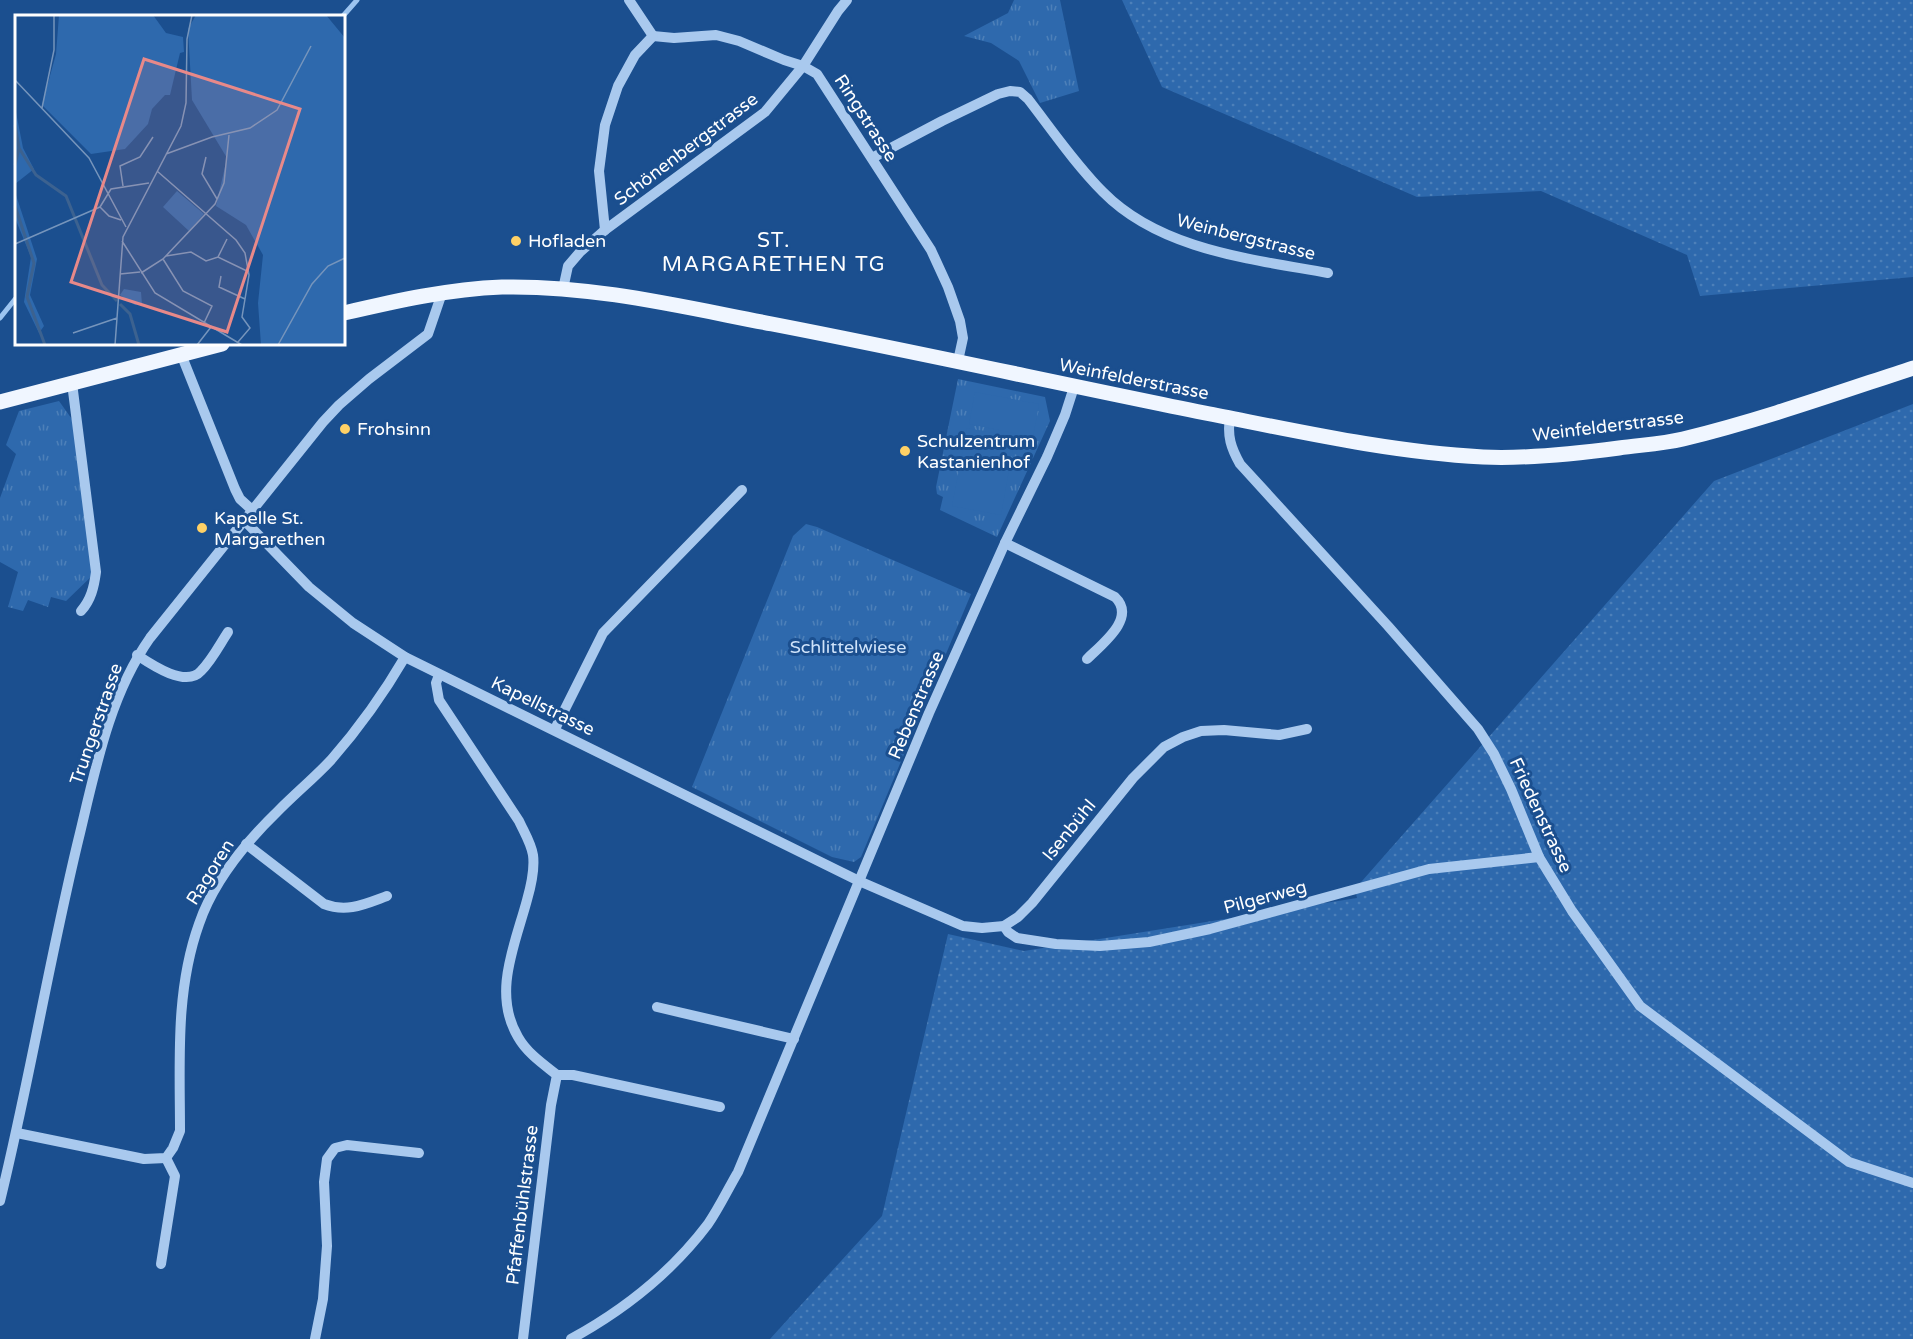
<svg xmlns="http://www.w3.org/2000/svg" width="1913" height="1339" viewBox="0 0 1913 1339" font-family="'Varela Round',sans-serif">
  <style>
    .grass { fill: url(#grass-dots) }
    .park { fill: url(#park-tufts) }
    .pitch { fill: #2e69ad }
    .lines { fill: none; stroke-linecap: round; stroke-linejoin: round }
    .stream { stroke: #9cc4f0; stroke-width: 5 }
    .minor { stroke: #a9c9ee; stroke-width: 10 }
    .major { stroke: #f0f6ff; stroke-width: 15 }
    .poi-dot { fill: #ffd166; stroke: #1b4f8f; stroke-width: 2 }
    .labels { text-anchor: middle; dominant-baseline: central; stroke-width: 6; stroke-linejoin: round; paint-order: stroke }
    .street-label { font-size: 18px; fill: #fff; stroke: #1b4f8f }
    .poi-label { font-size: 18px; fill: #fff; stroke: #1b4f8f; text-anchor: start }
    .park-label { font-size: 18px; fill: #cfe3fa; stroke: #1b4f8f }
    .quarter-label { font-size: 21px; letter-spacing: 1.5px; fill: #fff; stroke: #1b4f8f }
    .inset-river { fill: none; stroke: #3c6290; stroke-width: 3 }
    .inset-road { fill: none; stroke: #7695bc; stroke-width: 1.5 }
    .view { fill: #e88989; fill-opacity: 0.15; stroke: #e88989; stroke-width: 3 }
    .inset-edge { fill: none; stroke: #fff; stroke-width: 3 }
  </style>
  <defs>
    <pattern id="grass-dots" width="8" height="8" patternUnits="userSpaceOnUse" patternTransform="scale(1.5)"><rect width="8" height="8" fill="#2e69ad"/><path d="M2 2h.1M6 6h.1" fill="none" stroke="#4d80b9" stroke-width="1.8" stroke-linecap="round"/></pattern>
    <pattern id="park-tufts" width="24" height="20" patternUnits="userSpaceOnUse" patternTransform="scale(1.5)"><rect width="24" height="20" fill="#2e69ad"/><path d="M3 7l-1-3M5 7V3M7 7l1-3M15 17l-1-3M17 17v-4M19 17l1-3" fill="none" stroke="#4d80b9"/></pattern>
  </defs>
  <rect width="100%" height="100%" fill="#1b4f8f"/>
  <g class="grass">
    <path d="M1122,0h791v277l-213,19 -13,-41 -146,-64 -124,6 -255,-110z"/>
    <path d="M1913,404v935h-1143l112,-123 66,-282 76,17 333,-53 -2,-9 359,-408z"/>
  </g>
  <g class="park">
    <path d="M1014,0h46l19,91 -39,12 -21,-42 -28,-18 -27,-7 44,-23z"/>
    <path d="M958,379l87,18 5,24 -53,116 -57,-27 3,-13 -6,-3 -1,-7z"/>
    <path d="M59,401l20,28 17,143 -30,29 -15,-4 -3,10 -20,-7 -5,11 -15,-4 10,-35 -18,-10v-64l16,-44 -10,-9 13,-34z"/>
    <path d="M806,524l11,3 154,67 -110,263 -7,5 -22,-5 -140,-70 101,-251z"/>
  </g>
  <g class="pitch">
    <path d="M975,392l64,12 -6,33 -64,-13z"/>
    <path d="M967,428l48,9 -14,78 -49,-9z"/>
  </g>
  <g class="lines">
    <g class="stream">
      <path d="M343,16l14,-16"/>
      <path d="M0,318l16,-20"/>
    </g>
    <g class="minor">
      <path d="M629,0l24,36"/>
      <path d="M653,36l21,2 42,-3 23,6 45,19 19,6 14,8 114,176 17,37 12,34 3,17 -5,23"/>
      <path d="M872,158l70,-37 56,-27 12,-3 10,1 8,7c24,31 47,65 75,93 57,58 148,67 225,81"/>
      <path d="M605,230l-6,-59 6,-46 13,-39 17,-31 18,-19"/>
      <path d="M563,289l5,-23 12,-14 25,-22 160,-118 38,-46 35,-55 9,-11"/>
      <path d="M181,354l54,135 5,10 11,10"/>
      <path d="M72,383l24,189c-2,15 -5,28 -15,39"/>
      <path d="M1230,418c-3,18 1,30 10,46l148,162 90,103 16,25 17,35 28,68 33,54 68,95 209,156 64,21"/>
      <path d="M243,519l66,68 44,36 52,34 454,224 104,45 19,2 22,-2 14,-9 14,-14 101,-125 31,-31 19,-10 18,-6 23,-1 55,5 28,-6"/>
      <path d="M1005,543l110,54c22,21 -13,47 -28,62"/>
      <path d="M137,655c15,10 49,33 64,16 11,-11 19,-27 27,-39"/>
      <path d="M439,675l-3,8 3,17 80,121c5,11 12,22 14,34 2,15 -2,31 -6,45 -12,45 -35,93 -9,137 9,16 25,27 39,38l-6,30 -28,234"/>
      <path d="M555,729l48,-96 139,-143"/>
      <path d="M246,844l78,60c23,9 41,0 63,-8"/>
      <path d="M1004,926l4,6 9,6 39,6 44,2 49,-4 61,-13 219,-60 110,-12"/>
      <path d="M657,1007l137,32"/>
      <path d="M557,1075h16l147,32"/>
      <path d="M17,1133l127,26 22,-1 7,-10 7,-17c0,-69 -5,-140 19,-207 15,-44 47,-82 80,-114 17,-17 36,-33 52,-50 28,-32 53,-67 74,-103"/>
      <path d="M0,1201c30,-122 50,-246 80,-368 16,-67 30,-138 70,-195l173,-216 16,-17 30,-26 59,-45 14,-41"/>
      <path d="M161,1264l14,-88 -9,-18"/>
      <path d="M315,1339l8,-40 4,-53 -3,-64 3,-23 8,-11 12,-3 72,8"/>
      <path d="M571,1339c53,-29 100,-66 137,-115 11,-16 20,-35 30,-52l191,-459 76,-170 42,-86 18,-42 9,-28"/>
    </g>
    <g class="major">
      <path d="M344,313c52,-12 104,-24 158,-26 91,-2 181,20 270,37 145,28 289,60 433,89 92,18 184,39 278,44 45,2 91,-3 136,-9 21,-3 43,-4 64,-9 78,-19 154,-46 230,-71"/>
      <path d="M0,402l222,-58"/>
    </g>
  </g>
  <g class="poi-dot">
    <circle cx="516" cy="241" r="6"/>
    <circle cx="345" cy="429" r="6"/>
    <circle cx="905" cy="451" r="6"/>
    <circle cx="202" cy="528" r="6"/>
  </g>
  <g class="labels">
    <g class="street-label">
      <text transform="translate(866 118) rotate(57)">Ringstrasse</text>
      <text transform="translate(686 149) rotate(-37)">Schönenbergstrasse</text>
      <text transform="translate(1246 237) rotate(14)">Weinbergstrasse</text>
      <text transform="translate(1134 379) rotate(11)">Weinfelderstrasse</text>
      <text transform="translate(1608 426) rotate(-7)">Weinfelderstrasse</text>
      <text transform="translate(916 705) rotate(-67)">Rebenstrasse</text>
      <text transform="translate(543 706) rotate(26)">Kapellstrasse</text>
      <text transform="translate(96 724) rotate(-71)">Trungerstrasse</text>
      <text transform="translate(1541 815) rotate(65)">Friedenstrasse</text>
      <text transform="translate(1069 830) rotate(-51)">Isenbühl</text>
      <text transform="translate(210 872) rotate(-58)">Ragoren</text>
      <text transform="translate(1265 897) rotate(-15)">Pilgerweg</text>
      <text transform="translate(522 1205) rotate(-83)">Pfaffenbühlstrasse</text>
    </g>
    <g class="poi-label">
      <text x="528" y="241">Hofladen</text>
      <text x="357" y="429">Frohsinn</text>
      <text x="917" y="441">Schulzentrum<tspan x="917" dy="21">Kastanienhof</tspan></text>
      <text x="214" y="518">Kapelle St.<tspan x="214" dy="21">Margarethen</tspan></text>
    </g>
    <g class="park-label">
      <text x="848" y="647">Schlittelwiese</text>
    </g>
    <g class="quarter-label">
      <text x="774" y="240">ST.<tspan x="774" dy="24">MARGARETHEN TG</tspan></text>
    </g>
  </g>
  <g transform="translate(15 15)">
    <rect width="330" height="330" fill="#1b4f8f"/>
    <path d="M44,0h94l13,18 17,4 1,15 -4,1 -10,42h-5l-13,14 -4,15 -23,25 -34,5 -49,-49 14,-51zM181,0h130l19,23v307h-84l-3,-42 5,-48 -17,-30 -30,-19 11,-48 -35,-58 -4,-71z" fill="#2e69ad"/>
    <path d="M0,92l8,41 11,21 -19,15zM0,177l22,67 -7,36 14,31 -5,7 -15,-31 7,-45 -16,-39z" fill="#2e69ad"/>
    <path d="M162,176l27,23 -15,17 -26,-24zM109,274l17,3 1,12 -7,1 -15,-10z" fill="#2e69ad"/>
    <path class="inset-river" d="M0,110l4,23 -4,17M4,133l17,27 30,21 36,89 15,16M0,191l19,57 -7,34 18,48M105,289l10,10 9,31"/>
    <path class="inset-road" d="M0,65l74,78 37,69M27,93l12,-58v-35M151,139l46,-17 38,-9 27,-18 34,-64M191,142l-4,17 15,25M142,156l79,69 9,13 4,22 -7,42 8,11 -12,14M108,171l-3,-20 20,-9 13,-20M85,192l11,-18 38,-6M85,192l9,9 12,4M107,226l33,52 87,52M0,229l85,-37M151,241l25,-4 15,9 12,-4 31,15M203,242l9,-18M148,244l20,32 29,15 -8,17M126,258l22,-14 52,-55 9,-21 5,-48M105,259l20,-2M206,261l-2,11 26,12M58,318l44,-15M100,330l8,-108 58,-111 5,-23 1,-64 5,-24M182,330l14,-18M263,330l34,-61 16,-18 17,-8"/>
    <path class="view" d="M129,44l156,50 -73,223 -156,-50z"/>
    <rect width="330" height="330" class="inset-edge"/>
  </g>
</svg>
